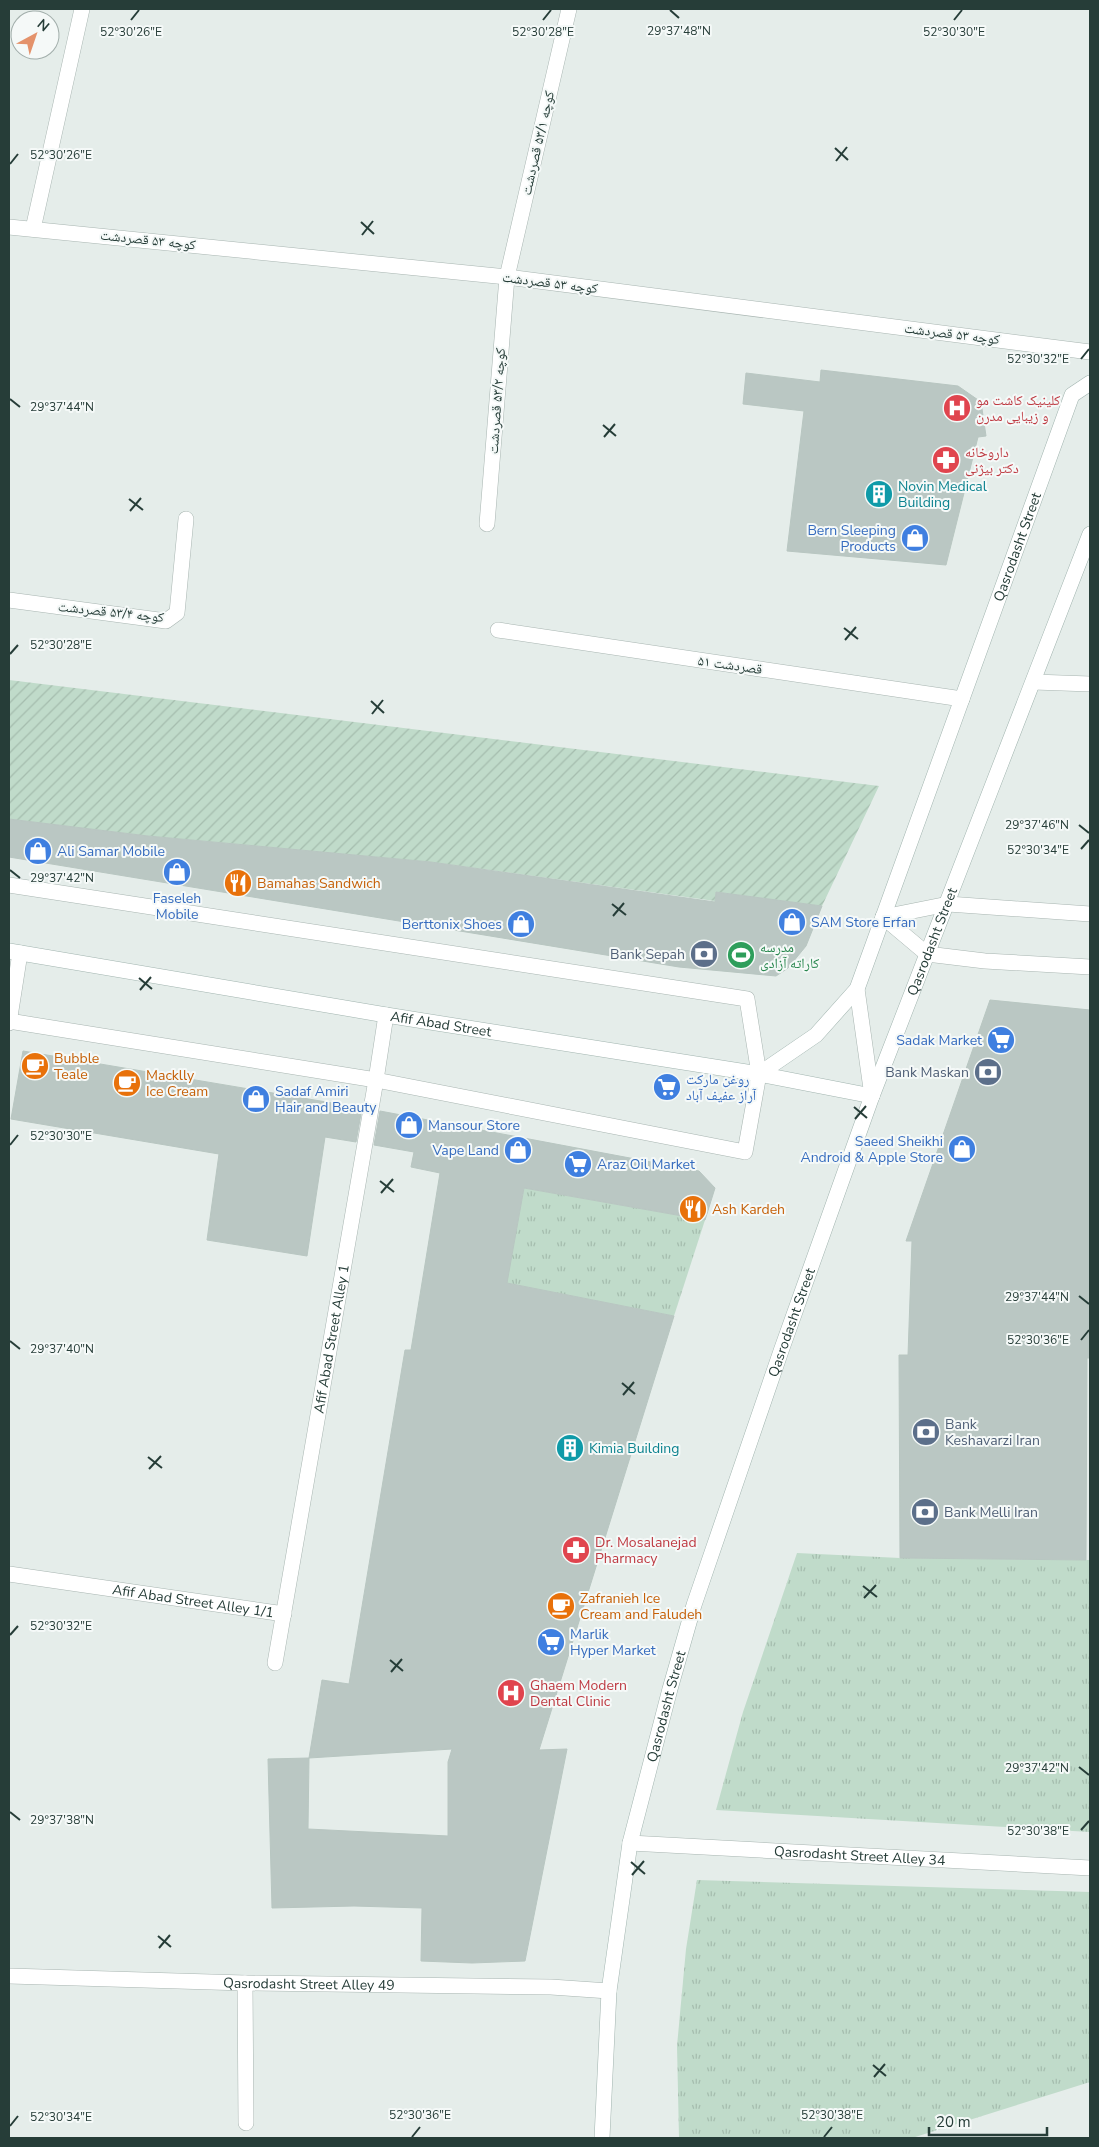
<svg xmlns="http://www.w3.org/2000/svg" width="1099" height="2147" viewBox="0 0 1099 2147" font-family="'Nunito Sans','Noto Naskh Arabic',sans-serif">
  <style>
    .grass { fill: url(#grass-tufts) }
    .garden { fill: url(#garden-furrows) }
    .building { fill: #bac7c3; stroke: #b8c6c1; fill-rule: evenodd }
    .lines { fill: none; stroke-linecap: round; stroke-linejoin: round }
    .service-casing { stroke: #a8b5b1; stroke-width: 16 }
    .pedestrian-casing { stroke: #a8b5b1; stroke-width: 16 }
    .minor-casing { stroke: #a8b5b1; stroke-width: 16 }
    .tertiary-casing { stroke: #a8b5b1; stroke-width: 16 }
    .secondary-casing { stroke: #a1b4af; stroke-width: 16 }
    .service { stroke: #fff; stroke-width: 15 }
    .pedestrian { stroke: #fff; stroke-width: 15 }
    .minor { stroke: #fff; stroke-width: 15 }
    .tertiary { stroke: #fff; stroke-width: 15 }
    .secondary { stroke: #fff; stroke-width: 15 }
    .ticks { fill: none; stroke: #263d38; stroke-width: 2 }
    .labels { text-anchor: middle; dominant-baseline: central; stroke-width: 4; stroke-linejoin: round; paint-order: stroke }
    .street-label { font-size: 14px; fill: #263d38; stroke: #f5f9f8 }
    .health-label { font-size: 14px; fill: #be3a42; stroke: #f5f9f8; text-anchor: start }
    .culture-label { font-size: 14px; fill: #0d838f; stroke: #f5f9f8; text-anchor: start }
    .shop-label { font-size: 14px; fill: #366cbe; stroke: #f5f9f8; text-anchor: start }
    .food-label { font-size: 14px; fill: #c56008; stroke: #f5f9f8; text-anchor: start }
    .leisure-label { font-size: 14px; fill: #27864d; stroke: #f5f9f8; text-anchor: start }
    .service-label { font-size: 14px; fill: #4e5e75; stroke: #f5f9f8; text-anchor: end }
    .ticks-label { font-size: 12px; text-anchor: middle; fill: #263d38; stroke: #f5f9f8; stroke-width: 4; stroke-linejoin: round; paint-order: stroke }
  </style>
  <defs>
    <pattern id="grass-tufts" width="24" height="20" patternUnits="userSpaceOnUse" patternTransform="scale(1.25)"><rect width="24" height="20" fill="#c0dbca"/><path d="M3 7l-1-3M5 7V3M7 7l1-3M15 17l-1-3M17 17v-4M19 17l1-3" fill="none" stroke="#a5bdae"/></pattern>
    <pattern id="garden-furrows" width="10" height="10" patternUnits="userSpaceOnUse" patternTransform="scale(1.25)"><rect width="10" height="10" fill="#c0dbca"/><path d="M-1 1l2-2M0 10L10 0M9 11l2-2" fill="none" stroke="#a5bdae"/></pattern>
  </defs>
  <rect width="100%" height="100%" fill="#e5edea"/>
  <g class="grass">
    <path d="M524,1188l181,32 -31,96 -168,-33z"/>
    <path d="M797,1553l103,5 190,2v272l-374,-22 27,-98z"/>
    <path d="M697,1880l393,12v190l-178,56h-233l-2,-92 9,-97z"/>
  </g>
  <path class="garden" d="M9,680l870,106 -57,120 -106,-14 -1,9 -284,-39 -283,-26 -139,-17z"/>
  <g class="building">
    <path d="M821,370l137,16 23,16 5,34 -8,1 -32,128 -159,-14 17,-140 -61,-7 3,-31 74,9z"/>
    <path d="M9,819l139,17 283,26 284,40 1,-10 106,14 -16,40 -18,22 -12,8 -97,-9 -670,-110z"/>
    <path d="M990,1000l100,10v348h-3l-1,202 -186,-2 -1,-203h9l4,-114h-6z"/>
    <path d="M23,1051l339,57 -6,34 -31,-5 -18,119 -100,-16 12,-86 -208,-35z"/>
    <path d="M380,1111l319,60 16,17 -10,32 -181,-32 -17,95 167,33 -135,434 28,-1 -42,212 -53,2 -51,-2 1,-53 -68,-2 -82,2 -4,-149 41,-1 13,-78 27,4 56,-334h6l29,-177 -29,-6 3,-15 -40,-7zM452,1749l-4,13v74l-140,-7 1,-71z"/>
  </g>
  <g class="lines">
    <defs>
      <path id="service" d="M857,989l15,107"/>
      <path id="pedestrian" d="M9,885l738,114 12,75 -14,78 -369,-72 -367,-59"/>
      <g id="minor">
        <path d="M9,227l498,50 583,75"/>
        <path d="M33,229l49,-220"/>
        <path d="M487,524l20,-247 62,-268"/>
        <path d="M9,600l157,21 11,-8 9,-94"/>
        <path d="M498,630l464,69"/>
        <path d="M1034,682l56,2"/>
        <path d="M9,1023l11,-70"/>
        <path id="s1" d="M9,1574l275,40"/>
        <path id="s2" d="M275,1663l101,-583 10,-65"/>
        <path id="s3" d="M630,1843l460,25"/>
        <path id="s4" d="M9,1976l236,7 306,4 58,4"/>
        <path d="M245,1983l1,140"/>
      </g>
      <g id="tertiary">
        <path d="M883,917l44,37 58,7 105,6"/>
        <path d="M883,917l65,-13 142,10"/>
      </g>
      <g id="secondary">
        <path id="s5" d="M9,951l377,64 373,59 113,22"/>
        <path id="s6" d="M759,1074l57,-39 41,-46 215,-594 18,-12"/>
        <path id="s7" d="M602,2138l7,-147 21,-148 40,-154 24,-84 87,-254 91,-255 218,-562"/>
      </g>
    </defs>
    <use href="#service" class="service-casing"/>
    <use href="#pedestrian" class="pedestrian-casing"/>
    <use href="#minor" class="minor-casing"/>
    <use href="#tertiary" class="tertiary-casing"/>
    <use href="#secondary" class="secondary-casing"/>
    <use href="#service" class="service"/>
    <use href="#pedestrian" class="pedestrian"/>
    <use href="#minor" class="minor"/>
    <use href="#tertiary" class="tertiary"/>
    <use href="#secondary" class="secondary"/>
  </g>
  <path class="ticks" d="M670,10l9,8M131,20l8,-10M543,20l8,-10M954,20l8,-10M835,148l13,12M836,161l11,-14M10,164l8,-10M361,222l13,12M362,235l11,-14M1081,359l8,-10M10,399l10,8M603,425l13,11M604,437l11,-13M129,499l14,11M130,511l11,-13M844,628l14,11M845,640l11,-13M10,654l8,-9M371,701l13,12M372,714l11,-14M1079,825l10,8M1081,849l8,-9M10,870l10,8M612,904l14,11M613,916l11,-13M139,978l13,11M140,990l11,-13M854,1107l13,11M855,1119l11,-13M10,1145l8,-10M380,1181l14,11M381,1193l12,-14M1079,1296l10,8M1081,1340l8,-10M10,1341l10,8M622,1383l13,11M623,1395l11,-13M148,1457l14,11M149,1469l12,-13M863,1586l14,11M864,1598l12,-13M10,1635l8,-9M390,1660l13,11M391,1672l11,-13M1079,1767l10,8M10,1812l10,8M1081,1830l8,-9M631,1862l14,12M632,1875l12,-14M158,1936l13,11M159,1948l11,-13M873,2065l13,11M874,2077l11,-13M10,2126l8,-10M412,2137l8,-10M824,2137l8,-10"/>
  <defs>
    <symbol id="hospital-disc" viewBox="-11 -11 22 22"><circle r="9.5" fill="#e0444e" stroke="#f5f9f8"/><path d="M-5-5h3v3.5h4V-5h3V5h-3V1.5h-4V5h-3Z" fill="#fff"/></symbol>
    <symbol id="pharmacy-disc" viewBox="-11 -11 22 22"><circle r="9.5" fill="#e0444e" stroke="#f5f9f8"/><path d="M-2-6h4v4h4v4h-4v4h-4v-4h-4v-4h4Z" fill="#fff"/></symbol>
    <symbol id="building-disc" viewBox="-11 -11 22 22"><circle r="9.5" fill="#0f9aa8" stroke="#f5f9f8"/><path d="M-4-6H4V6H1V3H-1V6H-4ZM-2.5-4.3h1.7v1.8h-1.7ZM.8-4.3h1.7v1.8H.8ZM-2.5-1h1.7V.8h-1.7ZM.8-1h1.7V.8H.8Z" fill="#fff"/></symbol>
    <symbol id="shop-disc" viewBox="-11 -11 22 22"><circle r="9.5" fill="#3f7fe0" stroke="#f5f9f8"/><path d="M-5-2.5h2.3a2.7 3.5 0 0 1 5.4 0H5L5.5 6h-11ZM-1.5-2.5h3a1.5 2.3 0 0 0-3 0Z" fill="#fff"/></symbol>
    <symbol id="restaurant-disc" viewBox="-11 -11 22 22"><circle r="9.5" fill="#e8710a" stroke="#f5f9f8"/><path d="M-5-6h1v4h1v-4h1v4h1v-4h1v5L-1.5 .5V6h-2V.5L-5-1ZM5-6V6H3V1.5H1.5Q1.5-4 5-6Z" fill="#fff"/></symbol>
    <symbol id="bank-disc" viewBox="-11 -11 22 22"><circle r="9.5" fill="#5c6f8a" stroke="#f5f9f8"/><path d="M-6-4H6V4H-6ZM0-2.3a2.3 2.3 0 1 0 0 4.6a2.3 2.3 0 1 0 0-4.6Z" fill="#fff"/></symbol>
    <symbol id="stadium-disc" viewBox="-11 -11 22 22"><circle r="9.5" fill="#2e9e5b" stroke="#f5f9f8"/><path d="M0-5a6.5 5 0 1 0 0 10a6.5 5 0 1 0 0-10ZM-3.5-1.8h7v3.6h-7Z" fill="#fff"/></symbol>
    <symbol id="supermarket-disc" viewBox="-11 -11 22 22"><circle r="9.5" fill="#3f7fe0" stroke="#f5f9f8"/><path d="M-6-5.5h2.5l.6 2H6L4.5 2H-2.5L-4.4-4H-6ZM-1.5 3.2a1.3 1.3 0 1 0 .1 0ZM3 3.2a1.3 1.3 0 1 0 .1 0Z" fill="#fff"/></symbol>
    <symbol id="cafe-disc" viewBox="-11 -11 22 22"><circle r="9.5" fill="#e8710a" stroke="#f5f9f8"/><path d="M-5.5-4.5H6V0H3Q3 3.5 0 3.5H-2.5Q-5.5 3.5-5.5 0ZM3-3.2v2h1.7v-2ZM-6 4.5H4V6H-6Z" fill="#fff"/></symbol>
  </defs>
  <g fill-rule="evenodd">
    <use href="#hospital-disc" x="941" y="392" width="32" height="32"/>
    <use href="#pharmacy-disc" x="930" y="444" width="32" height="32"/>
    <use href="#building-disc" x="863" y="478" width="32" height="32"/>
    <use href="#shop-disc" x="899" y="522" width="32" height="32"/>
    <use href="#shop-disc" x="22" y="835" width="32" height="32"/>
    <use href="#shop-disc" x="161" y="856" width="32" height="32"/>
    <use href="#restaurant-disc" x="222" y="867" width="32" height="32"/>
    <use href="#shop-disc" x="776" y="906" width="32" height="32"/>
    <use href="#shop-disc" x="505" y="908" width="32" height="32"/>
    <use href="#bank-disc" x="688" y="938" width="32" height="32"/>
    <use href="#stadium-disc" x="725" y="939" width="32" height="32"/>
    <use href="#supermarket-disc" x="985" y="1024" width="32" height="32"/>
    <use href="#cafe-disc" x="19" y="1050" width="32" height="32"/>
    <use href="#bank-disc" x="972" y="1056" width="32" height="32"/>
    <use href="#cafe-disc" x="111" y="1067" width="32" height="32"/>
    <use href="#supermarket-disc" x="651" y="1071" width="32" height="32"/>
    <use href="#shop-disc" x="240" y="1083" width="32" height="32"/>
    <use href="#shop-disc" x="393" y="1109" width="32" height="32"/>
    <use href="#shop-disc" x="946" y="1133" width="32" height="32"/>
    <use href="#shop-disc" x="502" y="1134" width="32" height="32"/>
    <use href="#supermarket-disc" x="562" y="1148" width="32" height="32"/>
    <use href="#restaurant-disc" x="677" y="1193" width="32" height="32"/>
    <use href="#bank-disc" x="910" y="1416" width="32" height="32"/>
    <use href="#building-disc" x="554" y="1432" width="32" height="32"/>
    <use href="#bank-disc" x="909" y="1496" width="32" height="32"/>
    <use href="#pharmacy-disc" x="560" y="1534" width="32" height="32"/>
    <use href="#cafe-disc" x="545" y="1590" width="32" height="32"/>
    <use href="#supermarket-disc" x="535" y="1626" width="32" height="32"/>
    <use href="#hospital-disc" x="495" y="1677" width="32" height="32"/>
  </g>
  <g class="labels">
    <g class="street-label">
      <text transform="translate(538 143) rotate(-77)">کوچه ۵۳/۱ قصردشت</text>
      <text transform="translate(148 240) rotate(6)">کوچه ۵۳ قصردشت</text>
      <text transform="translate(550 283) rotate(7)">کوچه ۵۳ قصردشت</text>
      <text transform="translate(952 334) rotate(7)">کوچه ۵۳ قصردشت</text>
      <text transform="translate(497 401) rotate(-86)">کوچه ۵۳/۲ قصردشت</text>
      <text stroke="none"><textPath href="#s6" startOffset="601">Qasrodasht Street</textPath></text>
      <text transform="translate(111 612) rotate(6)">کوچه ۵۳/۴ قصردشت</text>
      <text transform="translate(730 665) rotate(8)">۵۱ قصردشت</text>
      <text stroke="none"><textPath href="#s7" startOffset="1248">Qasrodasht Street</textPath></text>
      <text stroke="none"><textPath href="#s5" startOffset="438">Afif Abad Street</textPath></text>
      <text stroke="none"><textPath href="#s7" startOffset="842">Qasrodasht Street</textPath></text>
      <text stroke="none"><textPath href="#s2" startOffset="329">Afif Abad Street Alley 1</textPath></text>
      <text stroke="none"><textPath href="#s1" startOffset="186">Afif Abad Street Alley 1/1</textPath></text>
      <text stroke="none"><textPath href="#s7" startOffset="438">Qasrodasht Street</textPath></text>
      <text stroke="none"><textPath href="#s3" startOffset="230">Qasrodasht Street Alley 34</textPath></text>
      <text stroke="none"><textPath href="#s4" startOffset="300">Qasrodasht Street Alley 49</textPath></text>
    </g>
    <g class="health-label">
      <text x="976" y="400">کلینیک کاشت مو<tspan x="976" dy="16">و زیبایی مدرن</tspan></text>
      <text x="965" y="452">داروخانه<tspan x="965" dy="16">دکتر بیژنی</tspan></text>
      <text x="595" y="1542">Dr. Mosalanejad<tspan x="595" dy="16">Pharmacy</tspan></text>
      <text x="530" y="1685">Ghaem Modern<tspan x="530" dy="16">Dental Clinic</tspan></text>
    </g>
    <g class="culture-label">
      <text x="898" y="486">Novin Medical<tspan x="898" dy="16">Building</tspan></text>
      <text x="589" y="1448">Kimia Building</text>
    </g>
    <g class="shop-label">
      <text x="896" y="530" text-anchor="end">Bern Sleeping<tspan x="896" dy="16">Products</tspan></text>
      <text x="57" y="851">Ali Samar Mobile</text>
      <text x="177" y="898" text-anchor="middle">Faseleh<tspan x="177" dy="16">Mobile</tspan></text>
      <text x="811" y="922">SAM Store Erfan</text>
      <text x="502" y="924" text-anchor="end">Berttonix Shoes</text>
      <text x="982" y="1040" text-anchor="end">Sadak Market</text>
      <text x="686" y="1079">روغن مارکت<tspan x="686" dy="16">آراز عفیف آباد</tspan></text>
      <text x="275" y="1091">Sadaf Amiri<tspan x="275" dy="16">Hair and Beauty</tspan></text>
      <text x="428" y="1125">Mansour Store</text>
      <text x="943" y="1141" text-anchor="end">Saeed Sheikhi<tspan x="943" dy="16">Android &amp; Apple Store</tspan></text>
      <text x="499" y="1150" text-anchor="end">Vape Land</text>
      <text x="597" y="1164">Araz Oil Market</text>
      <text x="570" y="1634">Marlik<tspan x="570" dy="16">Hyper Market</tspan></text>
    </g>
    <g class="food-label">
      <text x="257" y="883">Bamahas Sandwich</text>
      <text x="54" y="1058">Bubble<tspan x="54" dy="16">Teale</tspan></text>
      <text x="146" y="1075">Macklly<tspan x="146" dy="16">Ice Cream</tspan></text>
      <text x="712" y="1209">Ash Kardeh</text>
      <text x="580" y="1598">Zafranieh Ice<tspan x="580" dy="16">Cream and Faludeh</tspan></text>
    </g>
    <g class="leisure-label">
      <text x="760" y="947">مدرسه<tspan x="760" dy="16">کاراته آزادی</tspan></text>
    </g>
    <g class="service-label">
      <text x="685" y="954">Bank Sepah</text>
      <text x="969" y="1072">Bank Maskan</text>
      <text x="945" y="1424" text-anchor="start">Bank<tspan x="945" dy="16">Keshavarzi Iran</tspan></text>
      <text x="944" y="1512" text-anchor="start">Bank Melli Iran</text>
    </g>
  </g>
  <g class="ticks-label">
    <text x="679" y="35">29°37'48"N</text>
    <text x="131" y="36">52°30'26"E</text>
    <text x="543" y="36">52°30'28"E</text>
    <text x="954" y="36">52°30'30"E</text>
    <text x="61" y="159">52°30'26"E</text>
    <text x="1038" y="363">52°30'32"E</text>
    <text x="62" y="411">29°37'44"N</text>
    <text x="61" y="649">52°30'28"E</text>
    <text x="1037" y="829">29°37'46"N</text>
    <text x="1038" y="854">52°30'34"E</text>
    <text x="62" y="882">29°37'42"N</text>
    <text x="61" y="1140">52°30'30"E</text>
    <text x="1037" y="1301">29°37'44"N</text>
    <text x="1038" y="1344">52°30'36"E</text>
    <text x="62" y="1353">29°37'40"N</text>
    <text x="61" y="1630">52°30'32"E</text>
    <text x="1037" y="1772">29°37'42"N</text>
    <text x="62" y="1824">29°37'38"N</text>
    <text x="1038" y="1835">52°30'38"E</text>
    <text x="420" y="2119">52°30'36"E</text>
    <text x="832" y="2119">52°30'38"E</text>
    <text x="61" y="2121">52°30'34"E</text>
  </g>
  <rect width="1099" height="2147" fill="none" stroke="#263d38" stroke-width="20"/>
  <g transform="translate(35 35) rotate(40)"><circle r="24" fill="#f5f9f8" stroke="#a2aeab"/>
  <path d="M0-4L9 19L0 12L-9 19Z" fill="#e4926b"/>
  <text y="-8" font-size="14" font-weight="bold" text-anchor="middle" fill="#263d38">N</text>
  </g>
  <path d="M929 2127v8h118v-8" fill="none" stroke="#263d38" stroke-width="2.5"/>
  <text x="936" y="2127" font-size="15" fill="#263d38" stroke="#f5f9f8" stroke-width="4" paint-order="stroke">20 m</text>
</svg>
